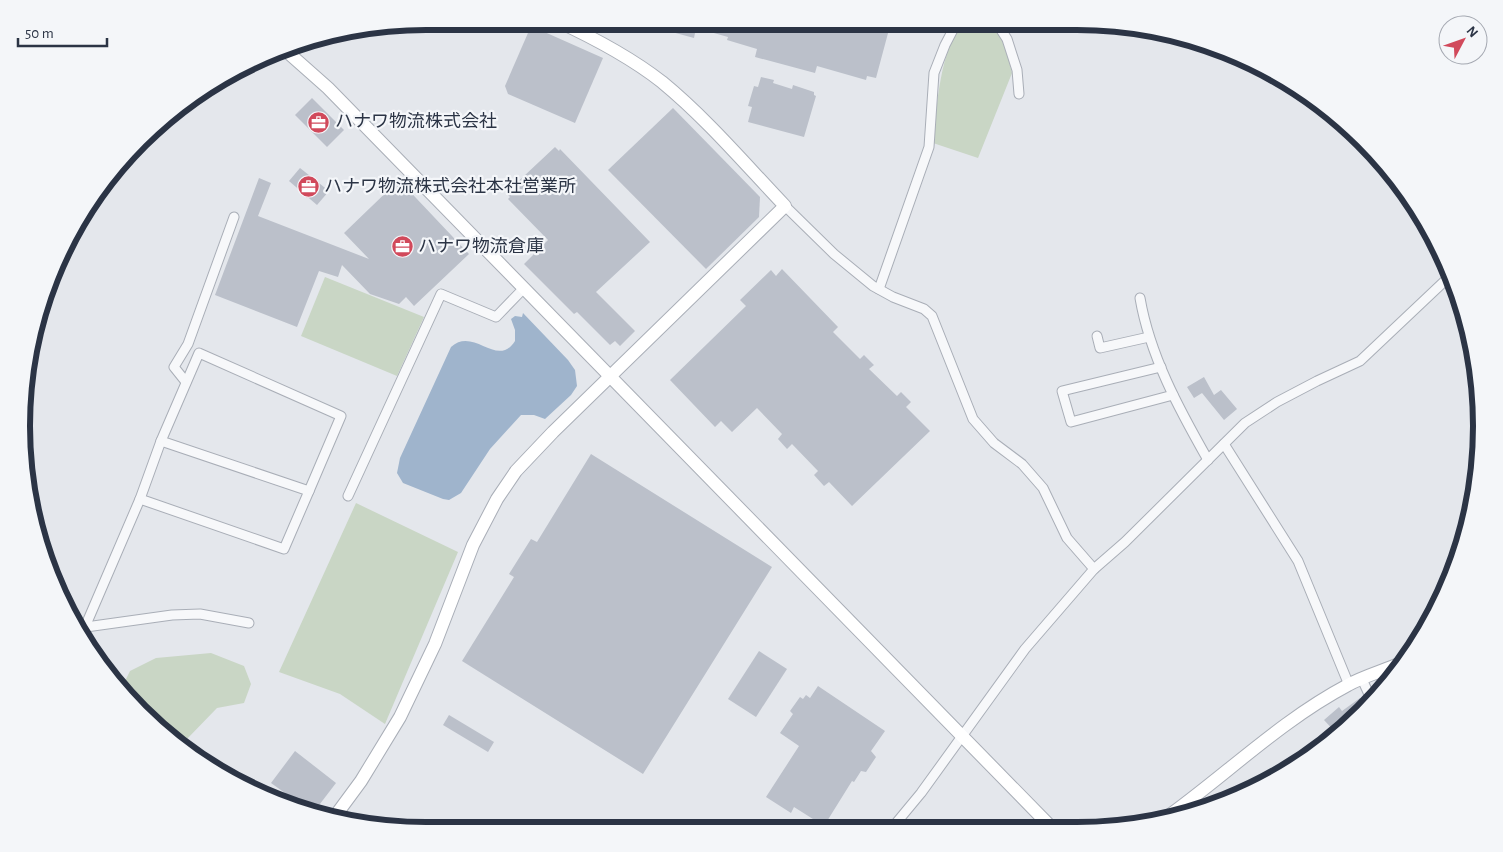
<svg xmlns="http://www.w3.org/2000/svg" width="1503" height="852" viewBox="0 0 1503 852" font-family="'Alegreya Sans','Noto Sans JP',sans-serif">
  <style>
    .green { fill: #c9d6c5 }
    .water { fill: #9fb4cc }
    .building { fill: #bbc0ca }
    .lines { fill: none; stroke-linecap: round; stroke-linejoin: round }
    .street-casing { stroke: #a9aeb7; stroke-width: 11 }
    .secondary-casing { stroke: #a9aeb7; stroke-width: 14 }
    .street { stroke: #f7f8fa; stroke-width: 9 }
    .secondary { stroke: #fff; stroke-width: 12 }
    .labels { text-anchor: middle; dominant-baseline: central; stroke-width: 4.5; stroke-linejoin: round; paint-order: stroke }
    .poi-label { font-size: 18px; fill: #2b3445; stroke: #f4f6f9; text-anchor: start }
    .rim { fill: none; stroke: #2b3445; stroke-width: 6 }
  </style>
  <rect width="100%" height="100%" fill="#e4e7ec"/>
  <g class="green">
    <path d="M965,22h26l13,19 8,32 -34,85 -45,-15c4,-34 6,-96 32,-121z"/>
    <path d="M325,277l99,40 -27,59 -96,-40z"/>
    <path d="M356,503l102,49 -73,172 -45,-30 -61,-22z"/>
    <path d="M211,653l33,13 7,18 -7,19 -27,5 -32,33v4l-65,-54 10,-20 26,-13z"/>
  </g>
  <path class="water" d="M523,313l45,47 7,10 2,16 -6,9 -26,24 -11,-4h-13l-31,34 -29,44 -12,7 -6,-1 -40,-16 -6,-10 3,-15 51,-111c23,-21 46,22 64,-6v-11l-4,-11 4,-3 7,1z"/>
  <g class="building">
    <path d="M646,22h245l-15,56 -9,-2 -1,4 -49,-14 -2,7 -60,-16 2,-8 -30,-9 1,-3 -32,-9 -2,10 -48,-13z"/>
    <path d="M531,26l72,32 -28,65 -67,-29 -3,-8z"/>
    <path d="M761,77l13,3 -1,3 19,6 1,-4 21,7v3l2,1 -12,41 -56,-15 4,-15 -4,-1 6,-20 4,1z"/>
    <path d="M312,98l32,32 -17,17 -32,-32z"/>
    <path d="M673,108l87,89 -1,20 -53,52 -98,-99z"/>
    <path d="M555,147l4,4 1,-2 90,93 -54,50 39,39 -15,15 -5,-5 -5,4 -33,-33 -3,2 -50,-50 24,-24 -40,-41 2,-2 -4,-4z"/>
    <path d="M300,168l29,23 -12,14 -28,-24z"/>
    <path d="M259,178l12,5 -13,33 111,43 -25,-26 55,-53 70,74 -55,52 -8,-9 -7,7 -29,-10 -28,-29 -4,12 -19,-6 -22,56 -82,-32z"/>
    <path d="M782,269l56,58 -5,5 27,27 4,-4 10,10 -5,4 28,27 4,-4 10,10 -5,5 24,24 -78,75 -23,-24 -5,4 -10,-11 4,-4 -26,-27 -5,5 -9,-10 4,-5 -25,-26 -25,24 -11,-11 -6,6 -45,-47 76,-74 -6,-6 31,-30 5,6z"/>
    <path d="M1204,377l10,18 7,-5 16,19 -13,11 -22,-27 -8,5 -7,-11z"/>
    <path d="M591,454l181,113 -129,207 -181,-113 52,-84 -5,-3 22,-35 6,3z"/>
    <path d="M759,651l28,18 -31,48 -28,-18z"/>
    <path d="M818,686l67,45 -14,20 5,6 -10,15 -5,-1 -7,11 -2,-1 -28,45 -30,-19 -3,6 -25,-16 33,-51 -19,-13 13,-19 -3,-3 10,-14 3,2 3,-4 4,3z"/>
    <path d="M1360,698l7,10 -30,26 -13,-14 15,-13 3,4z"/>
    <path d="M449,715l45,27 -6,10 -45,-27z"/>
    <path d="M295,751l41,32 -23,30 -42,-30z"/>
  </g>
  <g class="lines">
    <defs>
      <g id="street">
        <path d="M996,22l11,17 10,31 2,24"/>
        <path d="M785,206l49,48 39,32 20,11 31,12 8,7 41,103 21,24 28,21 21,24 24,50 27,31"/>
        <path d="M879,289l50,-142 5,-74 11,-28 12,-23"/>
        <path d="M1140,298c10,58 39,111 68,162"/>
        <path d="M1097,336l3,12 49,-11"/>
        <path d="M1161,367l-99,24 9,31 102,-27"/>
        <path d="M186,382l-12,-15 14,-23 46,-127"/>
        <path d="M161,441l148,50 -25,58 -144,-50z"/>
        <path d="M161,441l38,-88 142,63 -32,75"/>
        <path d="M1224,444l74,117 51,124"/>
        <path d="M348,496l93,-202 55,23 28,-29"/>
        <path d="M86,627l86,-12 28,-1 49,9"/>
        <path d="M85,633l3,-13 52,-121"/>
        <path d="M1362,679l10,22"/>
        <path d="M892,828l29,-35 104,-144 69,-80 31,-27 120,-119 32,-21 40,-21 43,-20 91,-86"/>
      </g>
      <g id="secondary">
        <path d="M284,49l44,39 724,740"/>
        <path d="M333,819l28,-38 39,-64 35,-73 38,-99 24,-46 19,-28 37,-39 232,-226c-40,-42 -78,-87 -123,-124 -32,-25 -68,-44 -105,-61"/>
        <path d="M1163,820c62,-44 117,-99 185,-135 16,-9 35,-14 53,-22"/>
      </g>
    </defs>
    <use href="#street" class="street-casing"/>
    <use href="#secondary" class="secondary-casing"/>
    <use href="#street" class="street"/>
    <use href="#secondary" class="secondary"/>
  </g>
  <defs>
    <symbol id="office-disc" viewBox="-11 -11 22 22"><circle r="9.5" fill="#d1495b" stroke="#f4f6f9"/><path d="M-6-3h4V-5.5h4V-3h4V5H-6ZM-1-4.5V-3h2v-1.5ZM-6 0V1H6V0Z" fill="#fff"/></symbol>
  </defs>
  <g fill-rule="evenodd">
    <use href="#office-disc" x="306" y="110" width="25" height="25"/>
    <use href="#office-disc" x="296" y="174" width="25" height="25"/>
    <use href="#office-disc" x="390" y="234" width="25" height="25"/>
  </g>
  <g class="labels">
    <g class="poi-label">
      <text x="335" y="122">ハナワ物流株式会社</text>
      <text x="324" y="187">ハナワ物流株式会社本社営業所</text>
      <text x="418" y="247">ハナワ物流倉庫</text>
    </g>
  </g>
  <path d="M0 0H1503V852H0ZM426 30H1077A396 396 0 0 1 1473 426V426A396 396 0 0 1 1077 822H426A396 396 0 0 1 30 426V426A396 396 0 0 1 426 30Z" fill="#f4f6f9" fill-rule="evenodd"/>
  <path class="rim" d="M426 30H1077A396 396 0 0 1 1473 426V426A396 396 0 0 1 1077 822H426A396 396 0 0 1 30 426V426A396 396 0 0 1 426 30Z"/>
  <g transform="translate(1463 40) rotate(49)"><circle r="24" fill="#f4f6f9" stroke="#a4a8b1"/>
  <path d="M0-4L9 19L0 12L-9 19Z" fill="#d1495b"/>
  <text y="-8" font-size="14" font-weight="bold" text-anchor="middle" fill="#2b3445">N</text>
  </g>
  <path d="M18 38v8h89v-8" fill="none" stroke="#2b3445" stroke-width="2.5"/>
  <text x="25" y="38" font-size="15" fill="#2b3445" stroke="#f4f6f9" stroke-width="4" paint-order="stroke">50 m</text>
</svg>
